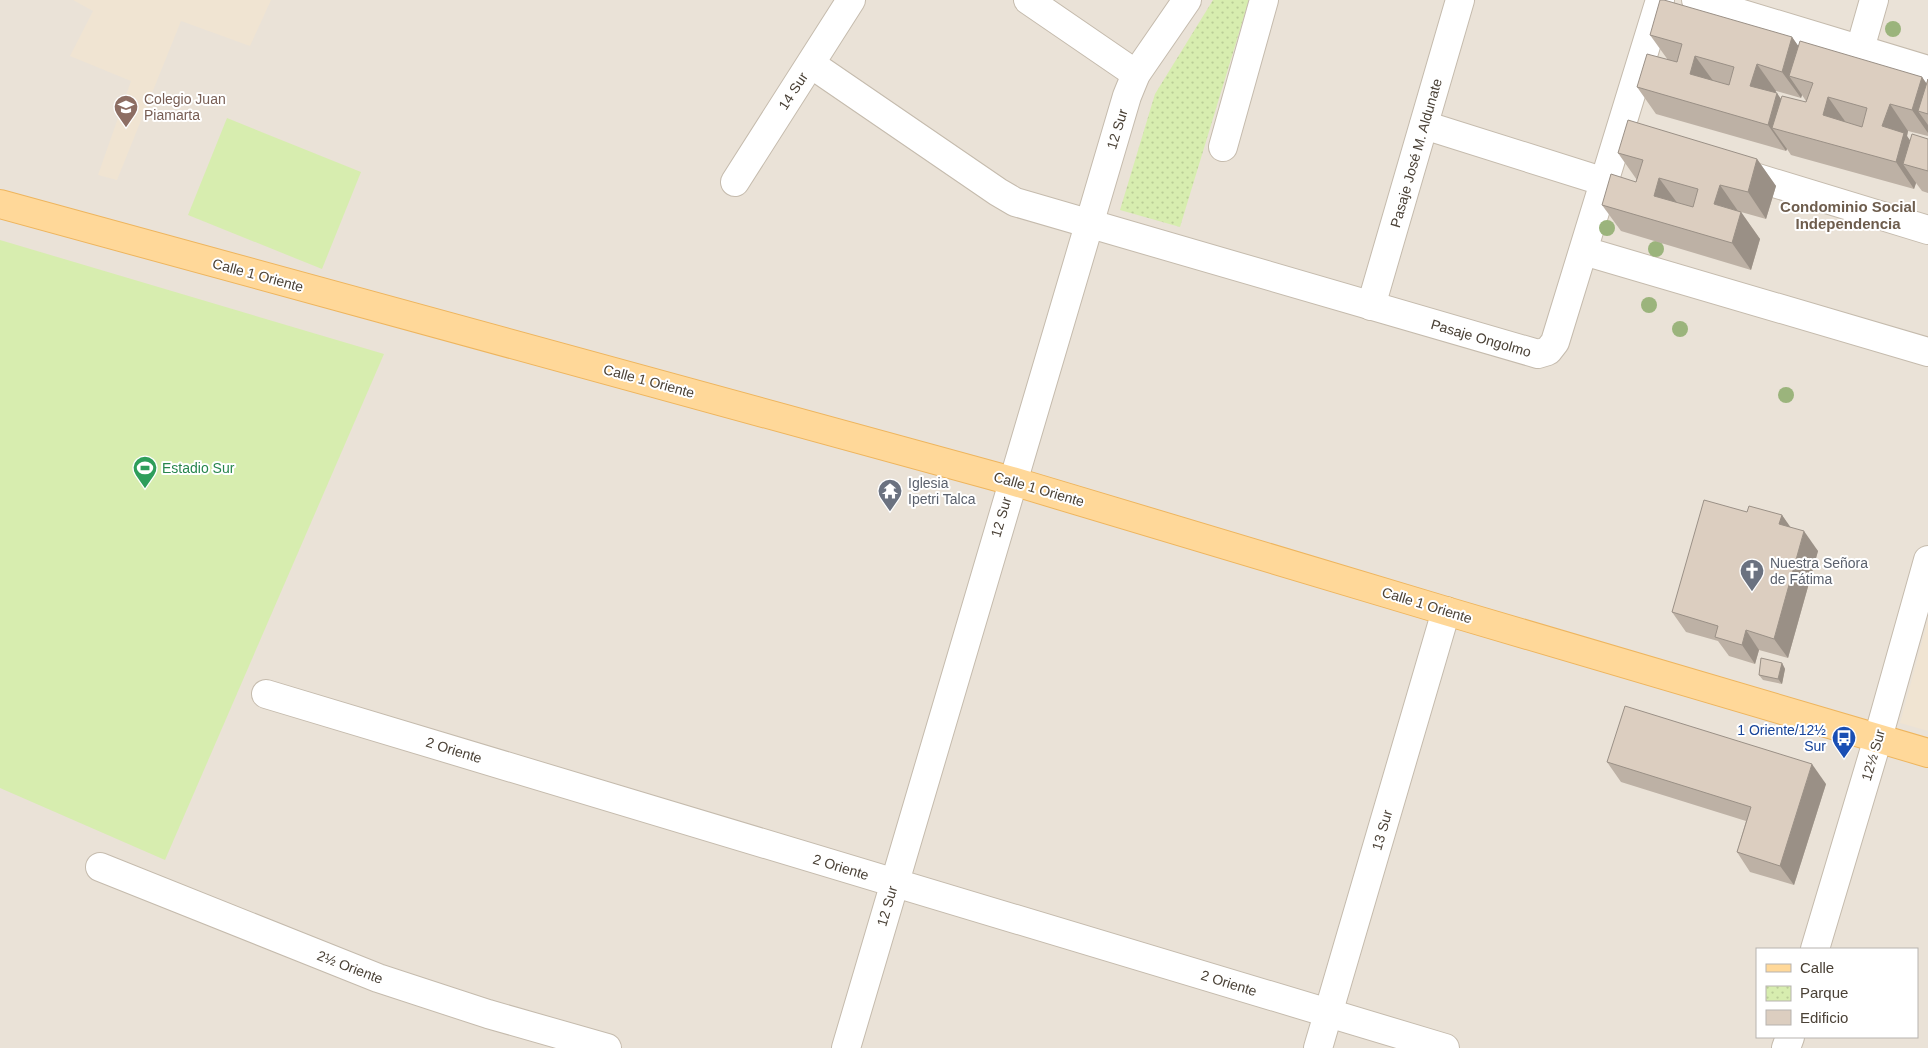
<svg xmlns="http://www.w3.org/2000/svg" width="1928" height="1048" viewBox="0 0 1928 1048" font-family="Helvetica,sans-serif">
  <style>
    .residential { fill: #eae2d7; fill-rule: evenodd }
    .education { fill: #f0e4d2 }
    .park { fill: url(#park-dots) }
    .pitch { fill: #d7edaf }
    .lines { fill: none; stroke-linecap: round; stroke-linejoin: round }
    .minor-casing { stroke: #c5bbad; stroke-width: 30 }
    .major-casing { stroke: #eeb55e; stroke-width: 30 }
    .minor { stroke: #fff; stroke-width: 28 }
    .major { stroke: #ffd899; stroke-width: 28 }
    .tree { fill: #9bb47c }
    .wall { fill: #bdb1a5; fill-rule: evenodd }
    .shaded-wall { fill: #9a9086 }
    .building { fill: #dccec0; stroke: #9a9086; fill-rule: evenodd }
    .labels { text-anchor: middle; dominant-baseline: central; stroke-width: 4; stroke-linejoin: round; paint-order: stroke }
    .street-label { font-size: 14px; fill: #4a4136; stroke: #fff }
    .education-label { font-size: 14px; fill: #785e54; stroke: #fff; text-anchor: start }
    .leisure-label { font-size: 14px; fill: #27864d; stroke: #fff; text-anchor: start }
    .worship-label { font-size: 14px; fill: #5b616d; stroke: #fff; text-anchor: start }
    .transit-label { font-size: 14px; fill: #164399; stroke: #fff; text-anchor: end }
    .neighbourhood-label { font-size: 15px; font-weight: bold; fill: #6e5d4d; stroke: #fff }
  </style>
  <defs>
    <pattern id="park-dots" width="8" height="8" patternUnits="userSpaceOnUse" patternTransform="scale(1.25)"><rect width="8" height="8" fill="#d7edaf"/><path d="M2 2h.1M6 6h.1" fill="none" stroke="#bacc97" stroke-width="1.8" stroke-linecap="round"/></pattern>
  </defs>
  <rect width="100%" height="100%" fill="#f6f1e9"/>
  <path class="residential" d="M0,0h1928v1048h-1928zM1757,949h160v88h-160z"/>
  <g class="education">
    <path d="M73,0h198l-21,46 -69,-25 -64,159 -19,-5 33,-94 -61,-25 23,-45z"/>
    <path d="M1928,620v111l-28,-8z"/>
  </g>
  <path class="park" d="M1213,0h36l-69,227 -60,-17 35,-116z"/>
  <g class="pitch">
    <path d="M227,118l134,54 -39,97 -134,-54z"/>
    <path d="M0,240l384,114 -219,506 -165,-72z"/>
  </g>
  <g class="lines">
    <defs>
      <g id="minor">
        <path d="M1028,0l108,74"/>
        <path d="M1696,0l232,70"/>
        <path d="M1860,49l14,-49"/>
        <path d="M811,64l187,128 17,10 523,152 10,-3 7,-9 105,-342"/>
        <path d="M1424,125l181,57"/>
        <path d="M1223,147l41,-147"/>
        <path d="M1738,172l190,58"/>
        <path d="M735,182l116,-182"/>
        <path d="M1584,251l344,101"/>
        <path d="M1371,306l89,-306"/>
        <path d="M266,694l1179,354"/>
        <path d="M100,867l278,111 110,36 119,34"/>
        <path d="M1815,949l63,-211 50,-178"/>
        <path d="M846,1048l281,-952 9,-22 51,-74"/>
        <path d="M1318,1048l128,-437"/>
        <path d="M1786,1048l4,-11"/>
      </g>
      <path id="major" d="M0,204l1012,277 434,130 482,142"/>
    </defs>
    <use href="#minor" class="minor-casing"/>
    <use href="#major" class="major-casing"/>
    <use href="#minor" class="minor"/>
    <use href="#major" class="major"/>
  </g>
  <g class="tree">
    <circle cx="1893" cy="29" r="8"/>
    <circle cx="1607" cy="228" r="8"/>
    <circle cx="1656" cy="249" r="8"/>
    <circle cx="1649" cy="305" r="8"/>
    <circle cx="1680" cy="329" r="8"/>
    <circle cx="1786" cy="395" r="8"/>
  </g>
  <g class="wall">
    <path d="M1650,35l142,2 6,9 124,31 5,7 1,-5v57l-20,-5 -1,5 3,5 18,-2v54l-6,-2 -6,-8 -2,6 -123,-34 -4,-6 -1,2 -130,-37 -19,-27 31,-27zM1776,91l25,7 1,-3 4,6v1l-25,-3 -6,-6z"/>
    <path d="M1618,153l139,6 19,27 -10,33 -25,-7 19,27 -9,31 -130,-39 -19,-26 34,-23 1,-2z"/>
    <path d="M1747,512l35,3 8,13 28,23 -30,107 -29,-8 -4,14 -26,-8 -11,-15 -32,-9 -14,-20z"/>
    <path d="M1782,663l3,6 -3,15 -19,-4 -4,-5z"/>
    <path d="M1607,762l219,22 -32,101 -44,-13 -13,-20 9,-31 -125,-39z"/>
  </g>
  <g class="shaded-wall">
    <path d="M1792,37l19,27 -22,12 13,19 -1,3 -19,-26z"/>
    <path d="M1695,56l19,26 -24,-8z"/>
    <path d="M1757,64l19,27 -7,21 -19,-26z"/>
    <path d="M1922,77l6,9 -10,25 10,14v8l-16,-23z"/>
    <path d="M1777,93l18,27 -23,8 15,21 -1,2 -18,-26z"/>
    <path d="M1828,97l19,27 -24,-9z"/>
    <path d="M1890,104l18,27 -1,5 16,23 -20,5 13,19 -2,6 -18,-27 -14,-36z"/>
    <path d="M1757,159l19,27 -10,33 -18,-27z"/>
    <path d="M1659,178l19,26 -24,-8z"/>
    <path d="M1720,185l18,26 -24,-7z"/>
    <path d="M1741,212l19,27 -9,31 -19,-27z"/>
    <path d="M1782,515l14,20 -17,-11z"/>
    <path d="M1804,531l14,20 -30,107 -14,-19z"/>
    <path d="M1746,630l13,20 -4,14 -13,-19z"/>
    <path d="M1782,663l3,6 -3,15 -4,-5z"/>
    <path d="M1812,764l14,20 -32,101 -14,-19z"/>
  </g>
  <g class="building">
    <path d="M1660,0h4l128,37 -10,35 -25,-8 -7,22 27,7 -9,32 -131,-38 10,-33 30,8 5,-18 -32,-9zM1695,56l39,11 -5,18 -39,-11z"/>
    <path d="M1800,41l122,36 -10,33 -22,-6 -8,22 22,7 -8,29 -124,-34 10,-32 24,6 7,-19 -24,-7zM1828,97l39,11 -5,19 -39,-12z"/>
    <path d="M1928,79v35l-10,-3z"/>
    <path d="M1628,120l129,39 -9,33 -28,-7 -6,19 27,8 -9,31 -130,-38 9,-31 25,8 7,-22 -25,-7zM1659,178l39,11 -5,18 -39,-11z"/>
    <path d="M1912,134l16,5v32l-25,-7z"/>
    <path d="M1704,500l43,12 2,-6 33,9 -3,9 25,7 -30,108 -28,-9 -4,15 -27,-8 3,-11 -46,-14z"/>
    <path d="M1761,658l21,5 -4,16 -19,-4z"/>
    <path d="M1625,706l187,58 -32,102 -43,-14 14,-45 -144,-45z"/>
  </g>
  <defs>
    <symbol id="school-pin" viewBox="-11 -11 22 30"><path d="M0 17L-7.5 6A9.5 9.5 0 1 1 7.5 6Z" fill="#8d6e63" stroke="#fff"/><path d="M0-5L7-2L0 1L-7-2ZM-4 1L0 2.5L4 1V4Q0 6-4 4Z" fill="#fff"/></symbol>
    <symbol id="stadium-pin" viewBox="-11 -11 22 30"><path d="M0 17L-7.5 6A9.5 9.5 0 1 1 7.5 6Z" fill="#2e9e5b" stroke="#fff"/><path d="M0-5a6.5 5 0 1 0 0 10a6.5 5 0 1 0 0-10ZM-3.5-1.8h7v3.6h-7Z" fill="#fff"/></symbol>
    <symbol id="temple-pin" viewBox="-11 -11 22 30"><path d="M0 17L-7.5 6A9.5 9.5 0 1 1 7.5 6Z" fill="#6b7280" stroke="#fff"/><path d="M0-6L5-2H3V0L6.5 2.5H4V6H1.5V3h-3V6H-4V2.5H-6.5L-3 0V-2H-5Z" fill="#fff"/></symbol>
    <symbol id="church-pin" viewBox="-11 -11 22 30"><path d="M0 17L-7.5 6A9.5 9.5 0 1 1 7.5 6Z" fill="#6b7280" stroke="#fff"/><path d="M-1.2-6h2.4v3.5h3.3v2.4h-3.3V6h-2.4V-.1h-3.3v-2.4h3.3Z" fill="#fff"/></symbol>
    <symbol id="bus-pin" viewBox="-11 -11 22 30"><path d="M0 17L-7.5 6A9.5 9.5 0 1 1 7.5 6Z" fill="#1a4fb4" stroke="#fff"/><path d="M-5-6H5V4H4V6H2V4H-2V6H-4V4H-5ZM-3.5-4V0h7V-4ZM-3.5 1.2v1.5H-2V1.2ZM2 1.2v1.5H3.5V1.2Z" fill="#fff"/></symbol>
  </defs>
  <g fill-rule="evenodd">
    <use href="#school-pin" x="112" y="93" width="28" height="38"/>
    <use href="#stadium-pin" x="131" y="454" width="28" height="38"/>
    <use href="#temple-pin" x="876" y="477" width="28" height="38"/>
    <use href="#church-pin" x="1738" y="557" width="28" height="38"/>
    <use href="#bus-pin" x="1830" y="724" width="28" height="38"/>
  </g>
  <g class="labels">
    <g class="street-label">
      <text transform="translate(793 91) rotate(-57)">14 Sur</text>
      <text transform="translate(1117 129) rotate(-73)">12 Sur</text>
      <text transform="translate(1416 153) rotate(-74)">Pasaje José M. Aldunate</text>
      <text transform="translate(258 275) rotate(15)">Calle 1 Oriente</text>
      <text transform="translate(1481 338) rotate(16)">Pasaje Ongolmo</text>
      <text transform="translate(649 381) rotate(15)">Calle 1 Oriente</text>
      <text transform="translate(1039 489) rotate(16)">Calle 1 Oriente</text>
      <text transform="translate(1001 517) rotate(-74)">12 Sur</text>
      <text transform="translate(1427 605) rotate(17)">Calle 1 Oriente</text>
      <text transform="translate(454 750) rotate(17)">2 Oriente</text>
      <text transform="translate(1873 755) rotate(-74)">12½ Sur</text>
      <text transform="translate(1382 830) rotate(-74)">13 Sur</text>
      <text transform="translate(841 867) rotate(17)">2 Oriente</text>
      <text transform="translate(887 906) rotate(-74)">12 Sur</text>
      <text transform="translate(350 967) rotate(21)">2½ Oriente</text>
      <text transform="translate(1229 983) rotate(17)">2 Oriente</text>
    </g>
    <g class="education-label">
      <text x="144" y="99">Colegio Juan<tspan x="144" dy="16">Piamarta</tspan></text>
    </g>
    <g class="leisure-label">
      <text x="162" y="468">Estadio Sur</text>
    </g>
    <g class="worship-label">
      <text x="908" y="483">Iglesia<tspan x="908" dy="16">Ipetri Talca</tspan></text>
      <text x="1770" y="563">Nuestra Señora<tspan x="1770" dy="16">de Fátima</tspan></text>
    </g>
    <g class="transit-label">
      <text x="1826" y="730">1 Oriente/12½<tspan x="1826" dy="16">Sur</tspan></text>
    </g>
    <g class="neighbourhood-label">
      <text x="1848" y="206">Condominio Social<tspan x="1848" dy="17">Independencia</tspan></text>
    </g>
  </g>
  <rect x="1756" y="948" width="162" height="90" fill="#ffffff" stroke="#b7b3af"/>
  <rect x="1766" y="964" width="25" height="8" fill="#ffd899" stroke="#b7b3af"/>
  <text x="1800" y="973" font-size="15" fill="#4a4136">Calle</text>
  <rect x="1766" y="986" width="25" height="15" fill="url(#park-dots)" stroke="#b7b3af"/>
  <text x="1800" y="998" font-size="15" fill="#4a4136">Parque</text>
  <rect x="1766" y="1010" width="25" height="15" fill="#dccec0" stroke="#b7b3af"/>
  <text x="1800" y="1023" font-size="15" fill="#4a4136">Edificio</text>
</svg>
